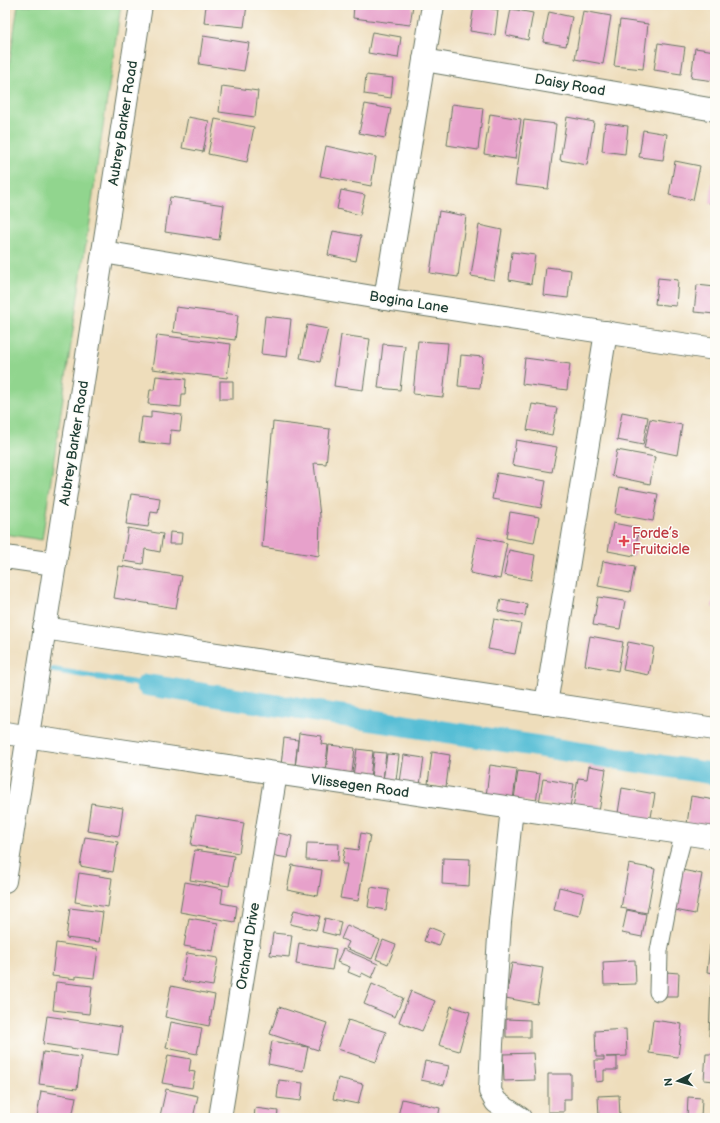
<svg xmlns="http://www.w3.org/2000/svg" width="720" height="1123" viewBox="0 0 720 1123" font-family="'Balsamiq Sans',sans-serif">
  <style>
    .green { fill: #91d58e; stroke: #588961 }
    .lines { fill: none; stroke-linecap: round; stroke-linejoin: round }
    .stream { stroke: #57bed5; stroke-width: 6 }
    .canal { stroke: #57bed5; stroke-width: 22 }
    .building { fill: #e7a1cb }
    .pedestrian-casing { stroke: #677563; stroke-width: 19 }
    .minor-casing { stroke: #677563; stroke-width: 24 }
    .pedestrian { stroke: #fff; stroke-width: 17 }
    .minor { stroke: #fff; stroke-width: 22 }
    .health-dot { fill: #e0444e; stroke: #fdfcf7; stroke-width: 1.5 }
    .labels { text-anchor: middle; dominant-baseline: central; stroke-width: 3; stroke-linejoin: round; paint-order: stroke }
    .street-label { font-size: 14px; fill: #1f3d34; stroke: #fdfcf7 }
    .health-label { font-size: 14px; fill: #be3a42; stroke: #fdfcf7; text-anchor: start }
  </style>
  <rect width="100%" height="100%" fill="#fdfcf7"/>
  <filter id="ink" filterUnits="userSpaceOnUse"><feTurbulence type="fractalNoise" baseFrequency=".025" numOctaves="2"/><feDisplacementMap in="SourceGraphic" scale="8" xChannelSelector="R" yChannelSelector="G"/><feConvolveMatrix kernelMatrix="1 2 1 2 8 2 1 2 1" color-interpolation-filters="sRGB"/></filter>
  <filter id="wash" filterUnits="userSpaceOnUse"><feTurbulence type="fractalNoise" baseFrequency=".012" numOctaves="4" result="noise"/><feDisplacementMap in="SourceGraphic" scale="16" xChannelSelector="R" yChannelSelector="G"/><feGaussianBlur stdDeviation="0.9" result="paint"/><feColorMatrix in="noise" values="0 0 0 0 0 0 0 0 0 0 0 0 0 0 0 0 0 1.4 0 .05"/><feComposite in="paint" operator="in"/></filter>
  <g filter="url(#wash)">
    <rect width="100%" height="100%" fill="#edb"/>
    <path class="green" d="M18,5h103l-79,535 -37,-6v-441z"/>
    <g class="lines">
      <path class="stream" d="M53,670l94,15"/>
      <path class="canal" d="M147,685l568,89"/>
    </g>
    <g id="blocks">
      <g class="building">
        <path d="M206,5h41l-3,22 -40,-4z"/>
        <path d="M354,5h59l-3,20 -57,-7z"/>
        <path d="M474,6l24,4 -3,25 -25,-4z"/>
        <path d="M511,9l22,4 -5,27 -22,-5z"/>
        <path d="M583,11l28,5 -8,48 -28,-5z"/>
        <path d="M549,12l23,5 -6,29 -23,-4z"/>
        <path d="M620,20l28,4 -5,45 -29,-3z"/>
        <path d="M372,32l29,5 -3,21 -30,-5z"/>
        <path d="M203,36l46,7 -5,28 -45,-7z"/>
        <path d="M658,43l27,4 -4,27 -27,-4z"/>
        <path d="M695,48l20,3v30l-24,-3z"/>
        <path d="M366,75l27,3 -2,20 -27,-4z"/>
        <path d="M222,86l36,5 -3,26 -36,-5z"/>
        <path d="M365,104l26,5 -6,29 -26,-5z"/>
        <path d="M452,104l31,4 -5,42 -31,-5z"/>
        <path d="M490,114l31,5 -6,40 -31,-5z"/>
        <path d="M188,117l21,4 -6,31 -21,-4z"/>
        <path d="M567,117l27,5 -7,43 -27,-5z"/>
        <path d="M215,119l39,8 -7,35 -39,-8z"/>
        <path d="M524,120l32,4 -8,65 -33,-4z"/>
        <path d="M605,123l23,3 -3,28 -23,-3z"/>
        <path d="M643,130l24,4 -4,26 -24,-3z"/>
        <path d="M326,146l50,11 -5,29 -51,-10z"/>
        <path d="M675,161l25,5 -7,34 -24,-5z"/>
        <path d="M714,162h1v42h-5z"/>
        <path d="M341,190l24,5 -5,20 -23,-6z"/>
        <path d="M170,197l54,8 -5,35 -54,-8z"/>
        <path d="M439,211l27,5 -8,61 -28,-4z"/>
        <path d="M479,225l23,5 -8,50 -23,-4z"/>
        <path d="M333,231l28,5 -5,25 -28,-6z"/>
        <path d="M512,252l23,3 -4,29 -22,-4z"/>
        <path d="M546,267l25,3 -3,28 -25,-3z"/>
        <path d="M658,278l20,2 -2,26 -21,-2z"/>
        <path d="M697,285l18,2v27l-21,-2z"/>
        <path d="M176,307l62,8 -3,25 -62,-8z"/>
        <path d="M265,316l26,3 -4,38 -26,-3z"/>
        <path d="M307,325l21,4 -8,33 -20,-4z"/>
        <path d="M157,335l74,9 -4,34 -75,-9z"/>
        <path d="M341,335l29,4 -7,51 -29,-4z"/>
        <path d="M418,341l30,2 -5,54 -30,-3z"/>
        <path d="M383,344l22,2 -5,44 -22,-2z"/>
        <path d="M461,355l22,2 -3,31 -22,-2z"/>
        <path d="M525,358l45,6 -3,26 -45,-6z"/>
        <path d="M156,376l30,3 -1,15h-3l-1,13 -33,-3 2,-14h4z"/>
        <rect x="220" y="381" width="13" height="18"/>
        <path d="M532,404l25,4 -5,27 -25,-5z"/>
        <path d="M151,411l31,4 -2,16 -9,-1 -1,15 -31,-3 3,-25 9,1z"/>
        <path d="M622,412l26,5 -5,28 -26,-5z"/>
        <path d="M650,419l32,6 -5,30 -33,-7z"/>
        <path d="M273,422l57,7 -4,35 -12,-1 6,53 -1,40 -57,-9z"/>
        <path d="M516,440l41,7 -5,25 -40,-7z"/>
        <path d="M617,450l38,7 -5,27 -38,-8z"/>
        <path d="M497,473l49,8 -5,27 -49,-9z"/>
        <path d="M620,487l38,7 -5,27 -38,-7z"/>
        <path d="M131,494l29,4 -2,15 -7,-1 -3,15 -22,-3z"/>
        <path d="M510,512l29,5 -5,26 -28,-5z"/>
        <path d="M613,523l26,5 -5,28 -26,-5z"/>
        <path d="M128,528l35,6 -3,18 -15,-3 -2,15 -20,-3z"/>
        <path d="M170,532l12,1 -1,11h-12z"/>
        <path d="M477,537l30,6 -7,36 -30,-6z"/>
        <path d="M509,550l26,5 -4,25 -27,-5z"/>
        <path d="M603,561l32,6 -5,25 -32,-6z"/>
        <path d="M119,566l63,10 -6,32 -62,-10z"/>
        <path d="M598,597l27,4 -5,28 -27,-4z"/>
        <path d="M714,597h1v11l-3,-1z"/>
        <path d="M501,599l26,5 -2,12 -27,-5z"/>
        <path d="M494,619l27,5 -6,30 -27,-5z"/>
        <path d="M590,636l33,6 -5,29 -33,-6z"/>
        <path d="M628,642l26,5 -5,28 -26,-5z"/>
        <path d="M299,733l23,3 -1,8 7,1 -3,27 -30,-4z"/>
        <path d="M284,738l14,2 -3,26 -14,-1z"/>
        <path d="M329,745l26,3 -4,33 -25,-10z"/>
        <path d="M357,749l16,2 -3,27 -17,-2z"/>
        <path d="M374,752l12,1 -3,27 -12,-2z"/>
        <path d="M432,752l18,3 -4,32 -18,-3z"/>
        <path d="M387,754l12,1 -3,26 -13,-1z"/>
        <path d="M404,755l20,3 -4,27 -20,-3z"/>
        <path d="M490,765l27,4 -4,31 -27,-4z"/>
        <path d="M589,766l17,3 -7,43 -26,-4 5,-30 9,1z"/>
        <path d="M518,771l22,3 -4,29 -22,-4z"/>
        <path d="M543,779l31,5 -4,23 -31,-4z"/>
        <path d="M622,788l33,6 -5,29 -32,-10z"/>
        <path d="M691,796l24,4v7l-3,21 -25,-4z"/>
        <path d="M91,803l32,5 -4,28 -32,-5z"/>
        <path d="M196,815l48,8 -5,30 -48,-8z"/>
        <path d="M274,832l18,4 -4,22 -18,-3z"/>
        <path d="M361,833l9,2 -12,66 -18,-3 7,-34h-5l3,-16 13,2z"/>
        <path d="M85,837l33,5 -5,30 -33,-6z"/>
        <path d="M307,843l32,1 -1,17 -32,-1z"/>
        <path d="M195,850l39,6 -5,30 -39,-6z"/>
        <path d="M443,858l27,1 -1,27 -27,-2z"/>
        <path d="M629,864l26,5 -8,44 -26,-5z"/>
        <path d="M292,865l30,5 -4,26 -31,-6z"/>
        <path d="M677,869l25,5 -7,40 -25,-5z"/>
        <path d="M79,873l33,5 -4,29 -33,-5z"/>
        <path d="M185,882l38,7 -2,14 16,3 -2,16 -55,-10z"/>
        <path d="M371,887l18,3 -3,20 -18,-3z"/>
        <path d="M559,887l25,6 -5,23 -25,-6z"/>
        <path d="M714,902h1v21h-3z"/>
        <path d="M70,908l33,4 -4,30 -33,-4z"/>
        <path d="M294,910l26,6 -4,14 -26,-6z"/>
        <path d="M627,910l19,4 -4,23 -20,-4z"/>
        <path d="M189,918l29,5 -5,28 -29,-5z"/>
        <path d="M325,918l16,4 -3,14 -16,-4z"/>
        <path d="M347,925l33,15 -8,19 -26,-11 3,-6 -8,-3z"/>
        <path d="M429,927l15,6 -5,13 -15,-5z"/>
        <path d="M273,933l19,2 -3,22 -19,-2z"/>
        <path d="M383,940l13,5 -8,19 -12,-5z"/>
        <path d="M56,943l42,6 -4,29 -18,-2v3l-24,-3z"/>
        <path d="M299,943l37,6 -4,21 -36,-6z"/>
        <path d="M710,945h5v28l-8,-1z"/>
        <path d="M343,949l35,15 -6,14 -10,-5 -2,4 -12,-5 2,-5 -13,-5z"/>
        <path d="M187,953l31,5 -5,28 -31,-5z"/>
        <path d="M635,960l1,24 -32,1 -1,-23z"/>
        <path d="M512,963l31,5 -6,36 -31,-6z"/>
        <path d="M666,972l13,1 -1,24h-13z"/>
        <path d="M56,982l36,4 -3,28 -36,-4z"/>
        <path d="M372,984l31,14 -8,19 -31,-13z"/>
        <path d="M711,985l4,1v50h-6z"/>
        <path d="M171,986l44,9 -6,31 -44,-9z"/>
        <path d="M411,991l24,10 -13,30 -23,-9z"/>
        <path d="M451,1006l19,6 -11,39 -20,-6z"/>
        <path d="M279,1007l48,16 -9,27 -48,-16z"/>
        <path d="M47,1016l75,11 -4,28 -75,-11z"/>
        <path d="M506,1019l24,1v17h-24z"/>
        <path d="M348,1020l38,12 -10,30 -38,-13z"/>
        <path d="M653,1020l29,4 -4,33 -29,-4z"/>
        <path d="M171,1022l31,6 -5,26 -31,-6z"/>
        <path d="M626,1029l1,27 -21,1h11v13h-13v11l-8,1 -1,-22h9v-3h-8l-1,-26z"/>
        <path d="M272,1041l36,6 -5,24 -35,-7z"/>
        <path d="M43,1052l38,5 -4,32 -38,-5z"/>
        <path d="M533,1053l2,27 -31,1 -1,-27z"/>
        <path d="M706,1054h9v27l-11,-1z"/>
        <path d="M168,1055l23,4 -2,12 6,1 -3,16 -30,-5z"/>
        <path d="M425,1061l24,5 -5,19 -23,-5z"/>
        <path d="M548,1074h23v25h-7v13h-16z"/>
        <path d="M338,1078l25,6 -5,20 -25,-5z"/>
        <path d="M279,1080l24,3 -2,18 -24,-3z"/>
        <path d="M166,1089l32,7 -5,22h-26l-7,-2z"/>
        <path d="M41,1091l35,6 -4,21 -35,-1z"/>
        <path d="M619,1095l1,23h-21l-1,-22z"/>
        <path d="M688,1097l14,1 -1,20h-14z"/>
        <path d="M402,1099l38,9 -2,10h-31l-9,-2z"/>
        <path d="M255,1108l23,3 -1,7h-23z"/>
      </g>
    </g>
  </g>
  <g filter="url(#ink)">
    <use href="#blocks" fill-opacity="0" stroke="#677563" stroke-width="1"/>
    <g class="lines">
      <defs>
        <path id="pedestrian" d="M658,992l1,-41 16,-84 9,-34"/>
        <g id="minor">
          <path d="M424,60l291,50"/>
          <path d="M103,252l282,47 330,50"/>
          <path d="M385,299l48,-294"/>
          <path d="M5,557l50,7"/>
          <path d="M44,628l671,101"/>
          <path d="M546,704l60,-372"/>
          <path d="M5,733l710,105"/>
          <path d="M512,808l-12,114 -8,122 -2,47 6,11 24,16"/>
          <path d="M5,881l50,-317 86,-559"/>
          <path d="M220,1118l56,-345"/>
        </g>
      </defs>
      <use href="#pedestrian" class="pedestrian-casing"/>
      <use href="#minor" class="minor-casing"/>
      <use href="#pedestrian" class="pedestrian"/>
      <use href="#minor" class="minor"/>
    </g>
  </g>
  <path class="health-dot" d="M622 535h4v4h4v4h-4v4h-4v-4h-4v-4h4z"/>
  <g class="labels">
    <g class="street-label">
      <text transform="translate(570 85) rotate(10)">Daisy Road</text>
      <text transform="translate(123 123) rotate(-81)">Aubrey Barker Road</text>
      <text transform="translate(409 302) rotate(9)">Bogina Lane</text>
      <text transform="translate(74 443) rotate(-81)">Aubrey Barker Road</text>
      <text transform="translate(360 786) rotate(8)">Vlissegen Road</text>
      <text transform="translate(248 946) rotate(-81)">Orchard Drive</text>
    </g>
    <g class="health-label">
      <text x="632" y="533">Forde’s<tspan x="632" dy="16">Fruitcicle</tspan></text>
    </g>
  </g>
  <rect width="720" height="1123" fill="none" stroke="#fdfcf7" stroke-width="20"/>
  <g transform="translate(678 1081) rotate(264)" stroke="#fdfcf7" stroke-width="3" paint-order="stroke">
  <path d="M0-3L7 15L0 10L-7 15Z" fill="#1f3d34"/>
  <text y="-6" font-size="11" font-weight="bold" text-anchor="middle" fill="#1f3d34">N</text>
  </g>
</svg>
